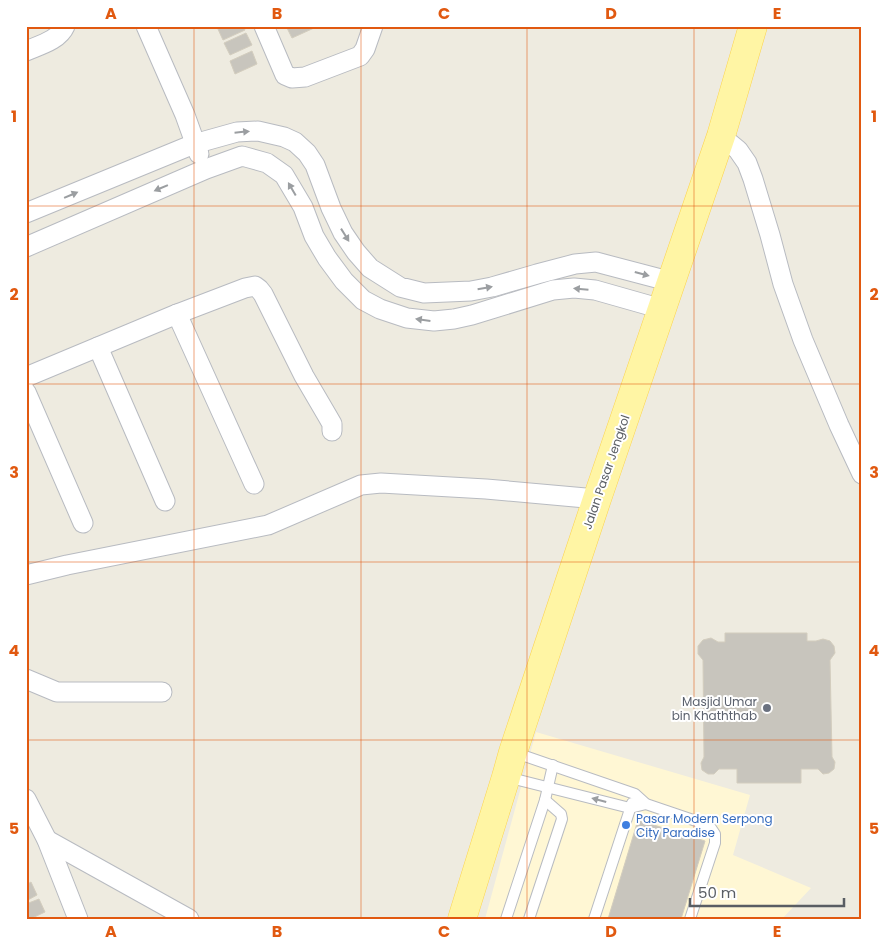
<svg xmlns="http://www.w3.org/2000/svg" width="888" height="945" viewBox="0 0 888 945" font-family="Poppins,sans-serif">
  <style>
    .commercial { fill: #fff7d4 }
    .building { fill: #c8c5bd; stroke: #d3cdbe }
    .lines { fill: none; stroke-linecap: round; stroke-linejoin: round }
    .service-casing { stroke: #b8bbc1; stroke-width: 12 }
    .minor-casing { stroke: #b8bbc1; stroke-width: 21 }
    .primary-casing { stroke: #fdd34a; stroke-width: 29 }
    .service { stroke: #fff; stroke-width: 10 }
    .minor { stroke: #fff; stroke-width: 19 }
    .primary { stroke: #fff5a4; stroke-width: 28 }
    .oneway { fill: #9b9ea1 }
    .grid { fill: none; stroke: #e15910; stroke-width: 1; stroke-opacity: 0.55 }
    .worship-dot { fill: #6b7280; stroke: #fff; stroke-width: 2 }
    .shop-dot { fill: #3f7fe0; stroke: #fff; stroke-width: 2 }
    .labels { text-anchor: middle; dominant-baseline: central; stroke-width: 4; stroke-linejoin: round; paint-order: stroke }
    .street-label { font-size: 12px; fill: #595d63; stroke: #fff }
    .worship-label { font-size: 12px; fill: #5b616d; stroke: #fff; text-anchor: end }
    .shop-label { font-size: 12px; fill: #366cbe; stroke: #fff; text-anchor: start }
    .neatline { fill: none; stroke: #e15910; stroke-width: 2 }
    .grid-label { font-size: 16px; text-anchor: middle; font-weight: bold; fill: #e15910 }
  </style>
  <rect width="100%" height="100%" fill="#eeebe0"/>
  <path class="commercial" d="M536,732l214,63 -17,60 78,33 -29,31h-297z"/>
  <g class="building">
    <path d="M220,26h23l2,4 -22,10 -6,-13z"/>
    <path d="M286,26h27l1,2 -22,10z"/>
    <path d="M246,33l6,12 -22,10 -6,-12z"/>
    <path d="M252,51l5,13 -22,10 -5,-13z"/>
    <path d="M725,633h82v8h9l7,-2 7,2 4,5 1,7 -5,7 2,97 3,5 -1,7 -5,4 -6,1 -5,-5h-17v14h-64v-14h-18l-5,5h-6l-6,-4 -1,-7 3,-6 -1,-97 -5,-6v-8l5,-6 8,-2 7,4h7z"/>
    <path d="M638,820l67,21 -24,78h-73z"/>
    <path d="M31,882l6,13 -11,6v-16z"/>
    <path d="M39,899l6,13 -15,7h-4v-15z"/>
  </g>
  <g class="lines">
    <defs>
      <g id="service">
        <path d="M513,752l122,42 11,10 56,19 9,5 4,6v9l-25,76"/>
        <path d="M507,777l123,31 16,-4"/>
        <path d="M506,919l39,-119 8,-35"/>
        <path d="M529,919l33,-100 -1,-5 -16,-14"/>
        <path d="M594,919l38,-116"/>
      </g>
      <g id="minor">
        <path d="M146,26l39,89 14,39"/>
        <path d="M264,26l21,49 7,3 13,-1 55,-21 5,-7 8,-23"/>
        <path d="M26,51c14,-6 33,-11 39,-25"/>
        <path d="M721,136l17,14 9,13 6,16 17,56 13,49 20,56 36,85 23,49"/>
        <path d="M26,213l168,-69 43,-12 21,-1 26,6 11,5 12,11 8,12 16,43 12,25 13,19 14,16 30,19 24,6 47,-2 21,-4 45,-13 38,-10 21,-2 76,20"/>
        <path d="M26,247l180,-78 36,-13 25,7 17,12 19,32 11,29 13,22 17,23 19,19 17,9 27,9 27,3 20,-2 18,-4 81,-25 21,-2 21,2 67,19"/>
        <path d="M177,314l77,170"/>
        <path d="M98,347l67,154"/>
        <path d="M26,377l151,-63 68,-26 10,-2 4,3 4,5 41,82 24,41 4,7v7"/>
        <path d="M26,392l57,131"/>
        <path d="M26,575l41,-10 201,-40 93,-40 20,-2 105,6 111,10"/>
        <path d="M26,679l31,13h105"/>
        <path d="M26,799l21,41 31,79"/>
        <path d="M47,840l142,79"/>
      </g>
      <path id="primary" d="M462,919l44,-142 7,-25 84,-253 124,-363 32,-110"/>
    </defs>
    <use href="#service" class="service-casing"/>
    <use href="#minor" class="minor-casing"/>
    <use href="#primary" class="primary-casing"/>
    <use href="#service" class="service"/>
    <use href="#minor" class="minor"/>
    <use href="#primary" class="primary"/>
  </g>
  <defs><path id="oneway-solid" d="M-6-.8H1V-3.2L6.5 0L1 3.2V.8H-6Z" transform="scale(1.25)"/></defs>
  <g class="oneway">
    <use href="#oneway-solid" transform="translate(242 132) rotate(-6)"/>
    <use href="#oneway-solid" transform="translate(161 188) rotate(157)"/>
    <use href="#oneway-solid" transform="translate(292 189) rotate(-120)"/>
    <use href="#oneway-solid" transform="translate(71 195) rotate(-23)"/>
    <use href="#oneway-solid" transform="translate(345 235) rotate(58)"/>
    <use href="#oneway-solid" transform="translate(642 274) rotate(15)"/>
    <use href="#oneway-solid" transform="translate(485 288) rotate(-10)"/>
    <use href="#oneway-solid" transform="translate(581 289) rotate(-175)"/>
    <use href="#oneway-solid" transform="translate(423 320) rotate(-172)"/>
    <use href="#oneway-solid" transform="translate(599 800) rotate(-165)"/>
  </g>
  <path class="grid" d="M194,26v893M361,26v893M527,26v893M694,26v893M26,206h836M26,384h836M26,562h836M26,740h836"/>
  <circle class="worship-dot" cx="767" cy="708" r="5"/>
  <circle class="shop-dot" cx="626" cy="825" r="5"/>
  <g class="labels">
    <g class="street-label">
      <text transform="translate(606 472) rotate(-71)">Jalan Pasar Jengkol</text>
    </g>
    <g class="worship-label">
      <text x="757" y="701">Masjid Umar<tspan x="757" dy="14">bin Khaththab</tspan></text>
    </g>
    <g class="shop-label">
      <text x="636" y="818">Pasar Modern Serpong<tspan x="636" dy="14">City Paradise</tspan></text>
    </g>
  </g>
  <rect width="888" height="945" fill="none" stroke="#ffffff" stroke-width="55"/>
  <path d="M690 898v8h154v-8" fill="none" stroke="#595d63" stroke-width="2.5"/>
  <text x="698" y="898" font-size="15" fill="#595d63" stroke="#ffffff" stroke-width="4" paint-order="stroke">50 m</text>
  <rect x="28" y="28" width="832" height="890" class="neatline"/>
  <g class="grid-label">
    <text x="111" y="19">A</text>
    <text x="277" y="19">B</text>
    <text x="444" y="19">C</text>
    <text x="611" y="19">D</text>
    <text x="777" y="19">E</text>
    <text x="14" y="122">1</text>
    <text x="874" y="122">1</text>
    <text x="14" y="300">2</text>
    <text x="874" y="300">2</text>
    <text x="14" y="478">3</text>
    <text x="874" y="478">3</text>
    <text x="14" y="656">4</text>
    <text x="874" y="656">4</text>
    <text x="14" y="834">5</text>
    <text x="874" y="834">5</text>
    <text x="111" y="937">A</text>
    <text x="277" y="937">B</text>
    <text x="444" y="937">C</text>
    <text x="611" y="937">D</text>
    <text x="777" y="937">E</text>
  </g>
</svg>
